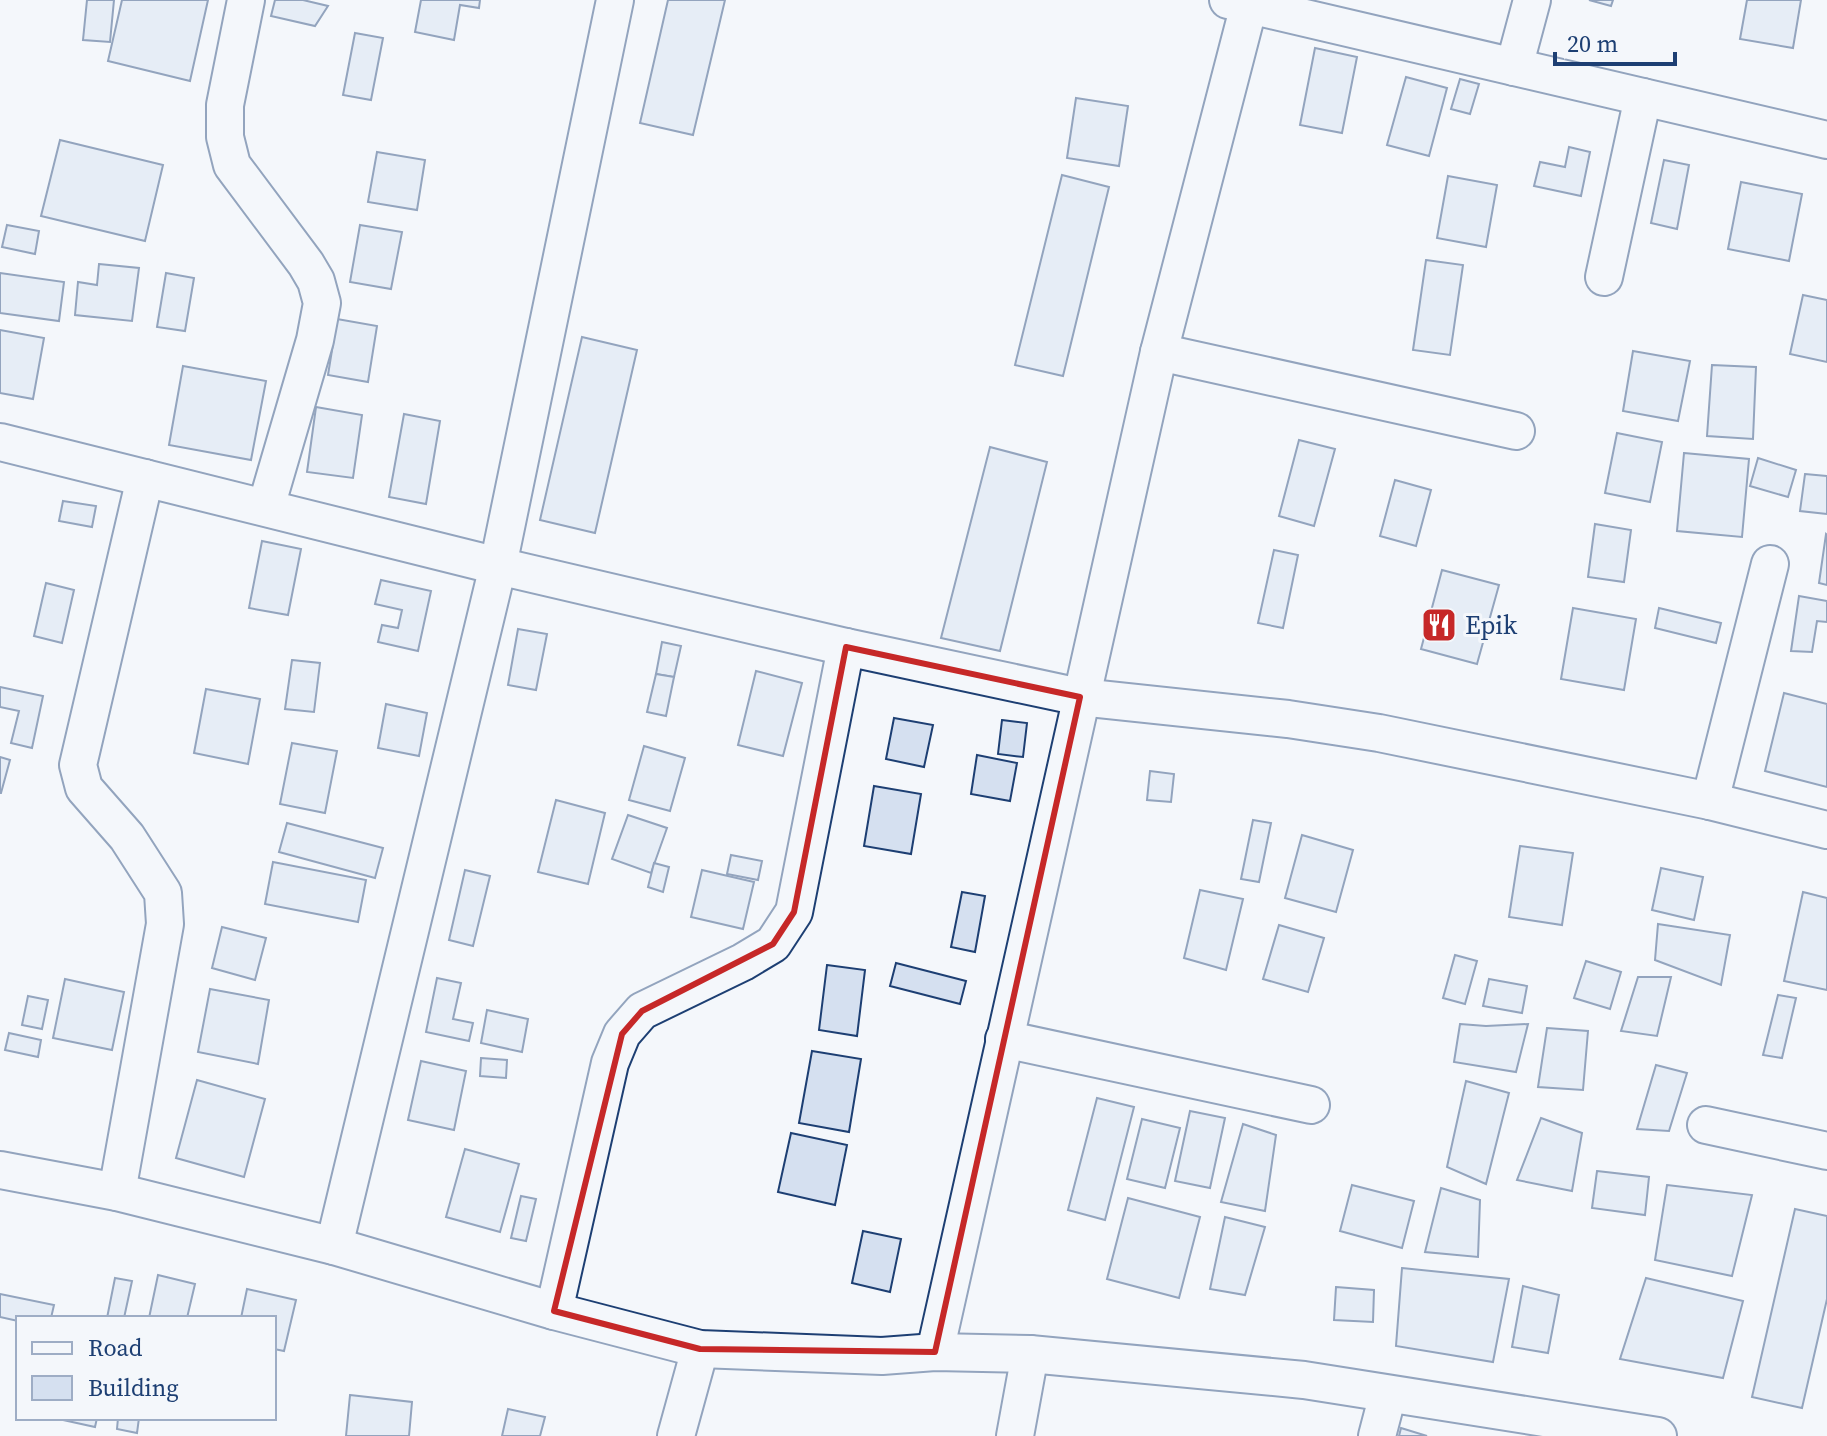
<svg xmlns="http://www.w3.org/2000/svg" width="1827" height="1436" viewBox="0 0 1827 1436" font-family="'Source Serif 4',serif">
  <style>
    .building { fill: #d5e0f0; stroke: #1d3f73; stroke-width: 2 }
    .lines { fill: none; stroke-linecap: round; stroke-linejoin: round }
    .minor-casing { stroke: #1d3f73; stroke-width: 40 }
    .minor { stroke: #f4f7fb; stroke-width: 36 }
    .marked { fill: none; stroke: #c62828; stroke-width: 6; stroke-linejoin: round }
    .labels { text-anchor: middle; dominant-baseline: central; stroke-width: 6; stroke-linejoin: round; paint-order: stroke }
    .poi-label { font-size: 26px; fill: #1d3f73; stroke: #f4f7fb; text-anchor: start }
  </style>
  <rect width="100%" height="100%" fill="#f4f7fb"/>
  <g class="building">
    <path d="M87,0h27l-4,42 -27,-2z"/>
    <path d="M122,0h86l-18,81 -82,-20z"/>
    <path d="M275,0h28l25,6 -13,20 -44,-10z"/>
    <path d="M421,0h59l-1,8 -19,-3 -6,35 -39,-8z"/>
    <path d="M668,0h57l-32,135 -53,-12z"/>
    <path d="M1589,0h24l-2,6z"/>
    <path d="M1747,0h54l-8,48 -53,-9z"/>
    <path d="M355,33l28,5 -12,62 -28,-5z"/>
    <path d="M1315,48l42,9 -15,76 -42,-8z"/>
    <path d="M1406,77l41,11 -18,68 -42,-11z"/>
    <path d="M1460,79l19,5 -9,30 -19,-5z"/>
    <path d="M1076,98l52,8 -9,60 -52,-8z"/>
    <path d="M60,140l103,25 -18,76 -104,-25z"/>
    <path d="M1569,147l21,5 -9,44 -47,-10 6,-24 25,5z"/>
    <path d="M377,152l48,8 -8,50 -49,-8z"/>
    <path d="M1664,160l25,5 -12,64 -26,-6z"/>
    <path d="M1062,175l47,12 -46,189 -48,-11z"/>
    <path d="M1448,176l49,9 -11,62 -49,-9z"/>
    <path d="M1741,182l61,12 -13,67 -61,-12z"/>
    <path d="M7,225l32,6 -4,23 -33,-7z"/>
    <path d="M360,225l42,7 -11,57 -41,-7z"/>
    <path d="M1426,260l37,5 -13,90 -37,-5z"/>
    <path d="M99,264l40,4 -7,53 -57,-6 3,-33 19,3z"/>
    <path d="M0,273l64,9 -5,39 -59,-8z"/>
    <path d="M166,273l28,5 -9,53 -28,-4z"/>
    <path d="M1803,295l24,5v62l-37,-8z"/>
    <path d="M337,319l40,7 -9,56 -40,-7z"/>
    <path d="M0,330l44,8 -11,61 -33,-6z"/>
    <path d="M582,337l55,13 -42,183 -55,-13z"/>
    <path d="M1633,351l57,10 -12,60 -55,-10z"/>
    <path d="M1712,365l44,2 -3,72 -46,-3z"/>
    <path d="M183,366l83,15 -15,79 -82,-15z"/>
    <path d="M316,407l46,8 -9,63 -46,-6z"/>
    <path d="M404,414l36,7 -14,83 -37,-7z"/>
    <path d="M1617,433l45,9 -12,60 -45,-9z"/>
    <path d="M1299,440l36,9 -21,77 -35,-10z"/>
    <path d="M990,447l57,15 -47,189 -59,-13z"/>
    <path d="M1684,453l65,6 -7,78 -65,-6z"/>
    <path d="M1758,458l38,12 -8,27 -38,-11z"/>
    <path d="M1805,474l22,2v38l-27,-3z"/>
    <path d="M1395,480l36,10 -15,56 -36,-10z"/>
    <path d="M63,501l33,5 -4,21 -33,-6z"/>
    <path d="M1595,524l36,6 -7,52 -36,-5z"/>
    <path d="M1826,534l1,1v50l-8,-2z"/>
    <path d="M262,541l39,8 -13,66 -39,-7z"/>
    <path d="M1274,550l24,5 -15,73 -25,-5z"/>
    <path d="M1442,570l57,15 -22,79 -56,-15z"/>
    <path d="M381,580l50,11 -13,60 -40,-9 4,-17 16,3 4,-18 -27,-6z"/>
    <path d="M46,583l28,7 -12,53 -28,-7z"/>
    <path d="M1799,596l28,5v21l-10,-1 -5,31 -21,-1z"/>
    <path d="M1573,608l63,11 -12,71 -63,-11z"/>
    <path d="M1659,608l62,15 -5,20 -61,-15z"/>
    <path d="M518,629l29,5 -11,56 -28,-5z"/>
    <path d="M662,642l19,4 -7,31 -18,-3z"/>
    <path d="M292,660l28,3 -6,49 -29,-3z"/>
    <path d="M756,671l46,12 -19,73 -45,-11z"/>
    <path d="M656,674l18,3 -8,39 -19,-4z"/>
    <path d="M0,687l43,9 -11,52 -21,-5 8,-32 -19,-4z"/>
    <path d="M206,689l54,10 -12,65 -54,-11z"/>
    <path d="M1784,693l43,11v83l-62,-16z"/>
    <path d="M386,704l41,9 -8,43 -41,-8z"/>
    <path d="M894,718l39,7 -9,42 -38,-8z"/>
    <path d="M1002,720l25,3 -4,34 -25,-3z"/>
    <path d="M292,743l45,8 -12,62 -45,-9z"/>
    <path d="M644,746l41,12 -15,53 -41,-11z"/>
    <path d="M977,755l40,8 -7,38 -39,-7z"/>
    <path d="M0,757l10,3 -9,33h-1z"/>
    <path d="M1150,771l24,3 -3,28 -24,-2z"/>
    <path d="M874,786l47,8 -10,60 -47,-8z"/>
    <path d="M556,800l49,13 -17,71 -50,-12z"/>
    <path d="M628,815l39,13 -16,45 -39,-14z"/>
    <path d="M1253,820l18,3 -12,59 -18,-3z"/>
    <path d="M287,823l96,25 -8,30 -96,-26z"/>
    <path d="M1302,835l51,15 -17,62 -51,-14z"/>
    <path d="M1520,846l53,7 -11,72 -53,-8z"/>
    <path d="M731,855l31,6 -4,19 -31,-6z"/>
    <path d="M273,862l93,18 -8,42 -93,-18z"/>
    <path d="M654,863l15,4 -6,25 -15,-5z"/>
    <path d="M1661,868l42,9 -9,43 -42,-10z"/>
    <path d="M465,870l25,6 -17,70 -24,-6z"/>
    <path d="M702,870l52,12 -11,47 -52,-12z"/>
    <path d="M1200,890l43,9 -17,71 -42,-12z"/>
    <path d="M962,892l23,4 -10,56 -24,-5z"/>
    <path d="M1803,892l24,6v92l-43,-9z"/>
    <path d="M1658,924l72,11 -9,50 -66,-25z"/>
    <path d="M1279,925l45,13 -16,54 -45,-13z"/>
    <path d="M222,927l44,11 -11,42 -43,-12z"/>
    <path d="M1455,955l22,6 -12,43 -22,-6z"/>
    <path d="M1586,961l35,11 -11,37 -36,-11z"/>
    <path d="M896,963l70,18 -6,23 -70,-18z"/>
    <path d="M827,965l38,5 -8,66 -38,-6z"/>
    <path d="M1638,977h33l-14,59 -36,-5z"/>
    <path d="M437,978l24,5 -8,36 20,4 -4,18 -43,-9z"/>
    <path d="M65,979l59,13 -12,58 -59,-12z"/>
    <path d="M1489,979l38,7 -5,27 -39,-7z"/>
    <path d="M210,989l59,11 -11,64 -60,-12z"/>
    <path d="M1778,995l18,3 -14,60 -19,-3z"/>
    <path d="M28,996l20,4 -6,29 -20,-4z"/>
    <path d="M487,1010l41,9 -6,33 -41,-9z"/>
    <path d="M1460,1024l26,2 42,-2 -12,48 -62,-10z"/>
    <path d="M1547,1028l41,3 -5,59 -45,-3z"/>
    <path d="M9,1033l32,7 -3,17 -33,-7z"/>
    <path d="M812,1051l49,8 -12,73 -50,-9z"/>
    <path d="M481,1058l26,2 -1,18 -26,-2z"/>
    <path d="M421,1061l45,10 -12,59 -46,-10z"/>
    <path d="M1656,1065l31,8 -18,58 -32,-2z"/>
    <path d="M197,1080l68,19 -21,78 -68,-19z"/>
    <path d="M1466,1081l43,12 -23,91 -39,-17z"/>
    <path d="M1097,1098l37,9 -29,113 -37,-10z"/>
    <path d="M1190,1111l35,7 -15,70 -35,-7z"/>
    <path d="M1541,1118l41,15 -10,58 -55,-11z"/>
    <path d="M1142,1119l38,9 -15,60 -38,-9z"/>
    <path d="M1243,1124l33,11 -11,76 -44,-9z"/>
    <path d="M791,1133l56,12 -12,60 -57,-13z"/>
    <path d="M465,1149l54,15 -19,68 -54,-15z"/>
    <path d="M1597,1171l52,6 -4,38 -53,-7z"/>
    <path d="M1352,1185l62,16 -12,47 -62,-17z"/>
    <path d="M1667,1185l85,10 -20,81 -77,-16z"/>
    <path d="M1441,1188l39,12 -2,57 -53,-5z"/>
    <path d="M521,1196l15,3 -10,42 -15,-3z"/>
    <path d="M1128,1198l72,19 -21,81 -72,-19z"/>
    <path d="M1795,1209l32,7v83l-25,109 -50,-11z"/>
    <path d="M1225,1217l40,10 -20,68 -35,-6z"/>
    <path d="M863,1231l38,8 -11,53 -38,-9z"/>
    <path d="M1402,1268l107,11 -16,83 -97,-16z"/>
    <path d="M158,1275l37,9 -8,34h-38z"/>
    <path d="M115,1278l17,3 -8,37h-17z"/>
    <path d="M1646,1278l97,23 -20,77 -103,-19z"/>
    <path d="M1523,1286l36,9 -11,58 -36,-6z"/>
    <path d="M1336,1287l38,3 -1,32 -39,-2z"/>
    <path d="M247,1289l49,11 -12,51 -10,-2v-31h-33z"/>
    <path d="M0,1294l54,11 -3,13h-33v3l-18,-4z"/>
    <path d="M350,1395l62,7 -3,34h-63z"/>
    <path d="M508,1409l37,8 -5,19h-38z"/>
    <path d="M54,1418h43l-2,9z"/>
    <path d="M118,1418h21l-2,15 -20,-4z"/>
    <path d="M1401,1428l26,8h-28z"/>
  </g>
  <g class="lines">
    <defs>
      <g id="minor">
        <path d="M246,0l-21,105v32l7,28 74,99 10,17 6,22 -7,37 -49,167"/>
        <path d="M1228,0l599,140"/>
        <path d="M1514,67l18,-67"/>
        <path d="M1604,277l39,-180"/>
        <path d="M1159,352l357,79"/>
        <path d="M0,442l498,124 348,81 234,50 208,22 91,14 331,68 117,29"/>
        <path d="M1710,801l60,-237"/>
        <path d="M1004,1039l307,66"/>
        <path d="M1706,1125l121,26"/>
        <path d="M0,1170l117,22 217,54 220,65 146,38 182,7 53,-4 95,2 274,26 354,56"/>
        <path d="M117,1192l48,-268 -2,-31 -36,-56 -43,-49 -6,-23 67,-287"/>
        <path d="M334,1246l164,-680 117,-566"/>
        <path d="M554,1311l56,-248 12,-29 20,-23 101,-49 30,-18 21,-32 52,-265"/>
        <path d="M935,1352l224,-1000 90,-347"/>
        <path d="M676,1436l24,-87"/>
        <path d="M1015,1436l15,-82"/>
        <path d="M1377,1436l11,-42"/>
      </g>
    </defs>
    <use href="#minor" class="minor-casing"/>
    <use href="#minor" class="minor"/>
  </g>
  <path d="M0 0H1827V1436H0ZM846,647l234,50 -145,655 -235,-3 -146,-38 68,-277 20,-23 131,-67 21,-32z" fill="#f4f7fb" fill-opacity=".55" fill-rule="evenodd"/>
  <path class="marked" d="M846,647l234,50 -145,655 -235,-3 -146,-38 68,-277 20,-23 131,-67 21,-32z"/>
  <defs>
    <symbol id="restaurant-square" viewBox="-11 -11 22 22"><rect x="-9" y="-9" width="18" height="18" rx="4" fill="#c62828" stroke="#f4f7fb"/><path d="M-5-6h1v4h1v-4h1v4h1v-4h1v5L-1.5 .5V6h-2V.5L-5-1ZM5-6V6H3V1.5H1.5Q1.5-4 5-6Z" fill="#fff"/></symbol>
  </defs>
  <g fill-rule="evenodd">
    <use href="#restaurant-square" x="1419" y="605" width="40" height="40"/>
  </g>
  <g class="labels">
    <g class="poi-label">
      <text x="1465" y="625">Epik</text>
    </g>
  </g>
  <rect x="16" y="1316" width="260" height="104" fill="#f4f7fb" stroke="#9eadc5" stroke-width="2"/>
  <rect x="32" y="1342" width="40" height="12" fill="#f4f7fb" stroke="#9eadc5" stroke-width="2"/>
  <text x="88" y="1356" font-size="24" fill="#1d3f73">Road</text>
  <rect x="32" y="1376" width="40" height="24" fill="#d5e0f0" stroke="#9eadc5" stroke-width="2"/>
  <text x="88" y="1396" font-size="24" fill="#1d3f73">Building</text>
  <path d="M1555 52v12h120v-12" fill="none" stroke="#1d3f73" stroke-width="4"/>
  <text x="1567" y="52" font-size="24" fill="#1d3f73" stroke="#f4f7fb" stroke-width="6" paint-order="stroke">20 m</text>
</svg>
